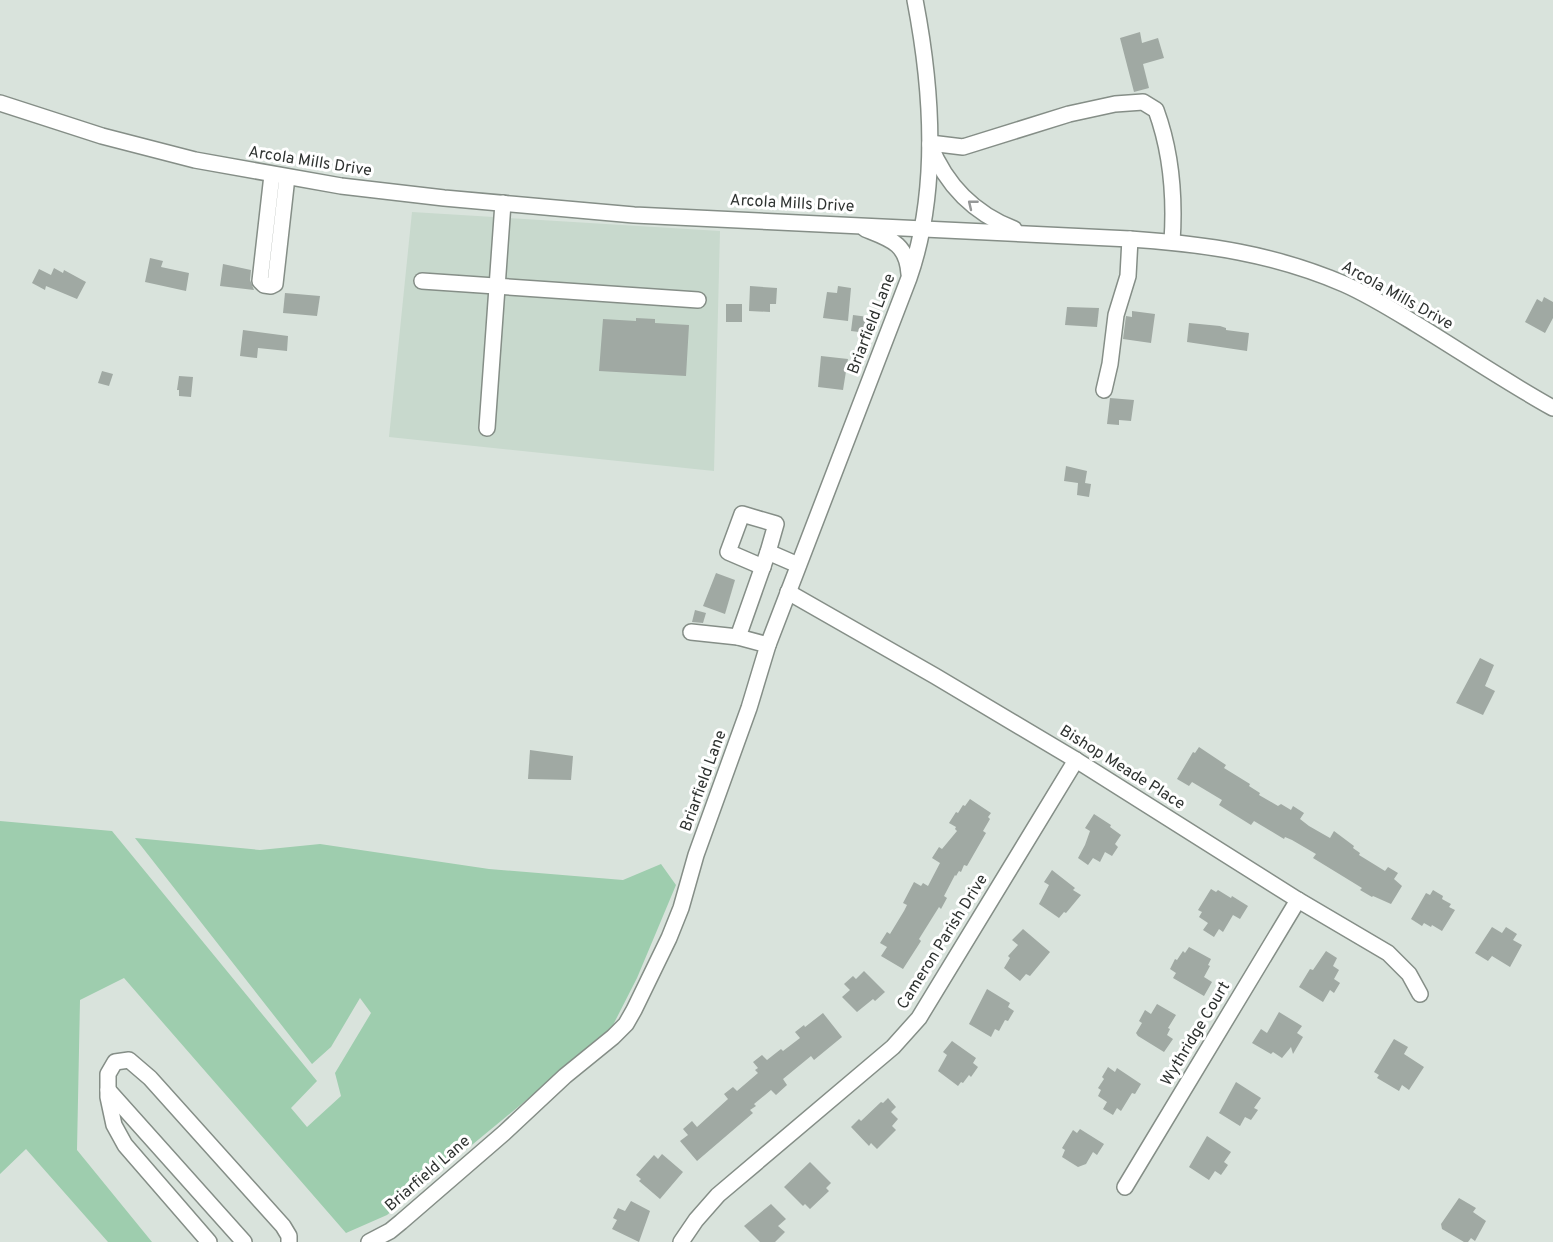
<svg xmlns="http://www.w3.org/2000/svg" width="1553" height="1242" viewBox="0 0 1553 1242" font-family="Overpass,sans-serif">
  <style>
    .built { fill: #c8d9cd }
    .green { fill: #9ecdae }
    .building { fill: #a0a9a3 }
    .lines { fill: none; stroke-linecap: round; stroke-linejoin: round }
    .minor-casing { stroke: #858e87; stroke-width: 18 }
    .minor { stroke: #fff; stroke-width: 15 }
    .oneway { stroke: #969898 }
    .labels { text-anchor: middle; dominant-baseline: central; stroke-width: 6; stroke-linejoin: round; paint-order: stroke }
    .street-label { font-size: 16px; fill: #2e3230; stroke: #fff }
  </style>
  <rect width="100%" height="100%" fill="#d9e3dc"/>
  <path class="built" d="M412,212l308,19 -6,240 -325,-34z"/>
  <path class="green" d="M0,821l112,10 205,250 -26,27 16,19 34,-31 -6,-23 36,-60 -11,-15 -29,49 -19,17 -177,-226 125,12 60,-6 169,25 134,11 38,-16 15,21 -39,93 -27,53 -223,184 -41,18 -222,-255 -44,22 -3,150 75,92h-44l-82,-93 -26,25z"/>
  <g class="building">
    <path d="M1140,32l2,11 16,-5 6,20 -21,6 6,24 -15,4 -14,-54z"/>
    <path d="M150,258l13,3 -2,6 28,6 -3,18 -41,-9z"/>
    <path d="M223,264l28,6 -1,10 4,10 -34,-4z"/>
    <path d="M54,268l9,5 1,-3 22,12 -9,17 -31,-13 -1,4 -13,-7 7,-14 12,6z"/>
    <path d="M750,286l27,2 -1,16h-6v8l-21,-1z"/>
    <path d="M838,286l13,2 -3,33 -25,-3 4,-26 10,1z"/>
    <path d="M285,293l35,3 -3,20 -34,-3z"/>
    <path d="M1544,297l9,5v16l-8,15 -20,-11 12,-23 5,3z"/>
    <rect x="726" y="304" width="16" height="18"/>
    <path d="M1067,307l32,1 -2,19 -32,-2z"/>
    <path d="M1132,311l23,3 -4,29 -28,-4 3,-23 6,1z"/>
    <path d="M853,315l15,2 -1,16 -16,-2z"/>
    <path d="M636,318l19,1v4l34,2 -3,51 -87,-5 4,-52 33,2z"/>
    <path d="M1189,323l31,3 6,2v2l23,3 -2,18 -60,-9z"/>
    <path d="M243,330l45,6 -1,15 -29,-3 -1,10 -17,-2z"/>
    <path d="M821,356l27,3 -5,31 -25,-3z"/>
    <path d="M102,371l11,3 -4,12 -11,-3z"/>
    <path d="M179,376l14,1 -2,20 -12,-1v-6h-2z"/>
    <path d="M1110,398l24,2 -3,21 -12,-1v5l-12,-1z"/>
    <path d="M1066,466l21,5 -2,12 6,1 -2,13 -12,-2 1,-12 -14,-2z"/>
    <path d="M716,573l19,7 -10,34 -22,-8z"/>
    <path d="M695,610l11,3 -3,10 -11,-1z"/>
    <path d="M1480,658l14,7 -9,21 10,5 -12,24 -27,-12z"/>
    <path d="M1199,747l27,18 -2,3 26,16 -1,2 11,7 -1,2 19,11 3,-2 10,6 2,-4 11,7 -4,6 9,7 21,12 4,-7 20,15 -1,2 7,5 -1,2 26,16 3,-4 10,6 -4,6 8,7 -11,18 -18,-8 -1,1 -12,-7 2,-2 -49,-30 3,-4 -24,-14 -7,-3 -1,2 -30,-18 -3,4 -32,-20 3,-5 -30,-18 -3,4 -12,-7 16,-27 2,1z"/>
    <path d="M530,750l43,6 -2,24 -43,-1z"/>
    <path d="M970,799l21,14 -3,4 2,2 -7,12 3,2 -19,33 -3,-1 -3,7 -2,-1 -3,5 -1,-1 -11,21 3,2 -6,11 -2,-2 -20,32 2,2 -18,28 -22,-13 6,-9 -7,-4 7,-11 3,2 14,-23 3,-6 -4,-2 11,-21 7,4 2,-3 5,3 12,-23 -8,-5 7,-11 3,2 15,-18 -2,-2 1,-2 -7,-4 7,-11 2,1 5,-8 2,1z"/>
    <path d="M1094,814l17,11 -1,2 11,8 -6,9 3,3 -6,9 -7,-4 -5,10 -7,-4 -5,7 -10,-7 7,-13 5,-14 -5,-3z"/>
    <path d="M1052,870l23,18 -2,2 8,5 -15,18 -2,-1 -5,6 -20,-14 10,-19 -5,-3z"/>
    <path d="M1211,889l5,3 2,-2 13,8 1,-2 16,10 -8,13 -7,-4 -10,17 -4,-3 -5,8 -11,-7 5,-7 -9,-6 3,-5 -4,-2z"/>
    <path d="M1433,890l10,6 -1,3 9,5 -2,3 6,3 -13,21 -10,-6 -1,2 -7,-4 -2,3 -11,-7 15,-26 4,2z"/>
    <path d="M1492,927l10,6 4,-6 11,7 -4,6 9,5 -12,22 -18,-11 -4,5 -13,-8z"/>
    <path d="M1023,929l27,23 -20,24 -4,-2 -6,7 -16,-13 6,-10 -2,-2 10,-11 -6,-5z"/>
    <path d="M1189,947l22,12 -3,6 2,1 -6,11 8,5 -8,14 -31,-18 3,-5 -6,-4 5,-10 2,1 6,-9 2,2z"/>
    <path d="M1326,951l11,7 -4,8 6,4 -5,9 6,4 -6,10 -4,-3 -7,12 -24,-15 11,-18 3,1z"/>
    <path d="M864,971l21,21 -10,9 -2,-2 -16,13 -15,-15 8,-7 -6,-6 9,-8 3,3z"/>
    <path d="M987,989l23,14 -2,4 6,4 -6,10 -3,-1 -6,11 -4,-2 -4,8 -22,-13z"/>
    <path d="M1157,1004l19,11 -8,13 2,1 -3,6 6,4 -9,13 -26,-16 -2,-3 6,-10 -3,-2 6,-11 6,4z"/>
    <path d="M1279,1012l23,14 -5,7 6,4 -10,17 -2,-7 -9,11 -9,-6 -2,2 -19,-11 9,-14 6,4z"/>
    <path d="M823,1013l19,24 -28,23 -3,-4 -28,23 4,6 -11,10 -5,-5 -17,14 2,2 -6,4 3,3 -56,48 -17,-20 8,-6 -5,-6 9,-8 5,6 31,-28 -4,-5 9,-7 4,4 21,-18 -3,-3 3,-2 -5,-6 9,-7 5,5 14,-11 2,2 17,-13 -5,-6 9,-7 1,2z"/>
    <path d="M1394,1039l14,8 -4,7 20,13 -15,23 -7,-5 -3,6 -22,-13 2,-3 -5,-3z"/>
    <path d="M952,1041l24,17 -3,5 5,4 -7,10 -2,-2 -6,8 -2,-1 -3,4 -20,-15 9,-16 -4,-3z"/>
    <path d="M1108,1067l7,5 2,-4 24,16 -6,10 -3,-1 -11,18 -4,-3 -4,7 -10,-6 4,-7 -9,-6 3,-6 -3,-2 6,-9 -2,-2z"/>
    <path d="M1236,1082l25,16 -7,10 4,2 -7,10 -6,-3 -5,9 -21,-13z"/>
    <path d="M888,1098l8,9 -5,5 7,7 -6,7 4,4 -19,19 -6,-6 -2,3 -18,-19 8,-8 2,2 20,-19 2,1z"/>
    <path d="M1080,1129l24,15 -7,11 -4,-3 -7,12 -8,3 -16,-10 3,-7 -3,-2 11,-18 4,3z"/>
    <path d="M1207,1136l24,16 -7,10 4,3 -7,10 -6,-4 -6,9 -20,-13z"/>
    <path d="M662,1154l21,18 -23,27 -21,-18 2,-2 -5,-4 18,-20 4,4z"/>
    <path d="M810,1162l21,21 -5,5 3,3 -19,18 -5,-5 -2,2 -19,-19z"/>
    <path d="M1459,1198l17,10 -3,4 13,9 -11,20 -4,-3 -3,4h-4l-22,-13 -1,-5z"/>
    <path d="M631,1201l19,10 -11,31 -27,-13 5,-9 -4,-2 5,-10 7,3z"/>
    <path d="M771,1204l15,15 -8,7 7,6 -10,10h-15l-16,-16z"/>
  </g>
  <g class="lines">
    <defs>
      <g id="minor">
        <path d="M0,103l102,33 93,24 146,26 103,12 190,17 496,24c76,5 144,15 214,45 25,11 49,26 72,40 46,28 90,58 137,84"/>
        <path d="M930,143l33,4 106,-33 46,-10 28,-2 13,8c15,41 19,88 16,132"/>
        <path d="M930,145c16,40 43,68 84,84"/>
        <path d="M272,175l-12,106 4,4 7,1 4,-2 12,-107"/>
        <path d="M865,229c25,10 42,14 44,45"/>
        <path d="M422,281l276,19"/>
        <path d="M1104,390l6,-26 6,-49 12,-39 2,-37"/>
        <path d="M487,428l16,-225"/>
        <path d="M763,567l-35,-15 14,-38 34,10 -8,28"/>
        <path d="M788,592l147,84 141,84 222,140 90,53 21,21 11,20"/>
        <path d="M691,632l47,5"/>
        <path d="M768,645l-30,-8 30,-85 30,13"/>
        <path d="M108,1090l136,152"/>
        <path d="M1125,1187l173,-287"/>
        <path d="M209,1242l-84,-97 -11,-20 -6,-28v-23l7,-12 14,-2 21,18 133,148 6,10v6"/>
        <path d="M369,1242l21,-11 11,-9 103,-89 61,-57 48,-39 13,-13 8,-14 35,-72 12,-30 15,-53 53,-147 19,-63 141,-367c30,-86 23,-190 6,-278"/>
        <path d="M681,1242l15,-22 22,-25 175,-148 26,-29 157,-258"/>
      </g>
    </defs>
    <use href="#minor" class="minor-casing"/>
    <use href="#minor" class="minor"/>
  </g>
  <defs><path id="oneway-chevron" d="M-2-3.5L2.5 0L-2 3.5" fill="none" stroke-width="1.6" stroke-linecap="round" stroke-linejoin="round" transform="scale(1.5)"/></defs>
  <use class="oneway" href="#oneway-chevron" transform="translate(972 204) rotate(-141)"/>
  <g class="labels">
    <g class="street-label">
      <text transform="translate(310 162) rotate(9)">Arcola Mills Drive</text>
      <text transform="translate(792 204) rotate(3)">Arcola Mills Drive</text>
      <text transform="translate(1397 296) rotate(29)">Arcola Mills Drive</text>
      <text transform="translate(872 324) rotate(-69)">Briarfield Lane</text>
      <text transform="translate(1122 768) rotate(32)">Bishop Meade Place</text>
      <text transform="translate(704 781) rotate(-70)">Briarfield Lane</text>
      <text transform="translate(943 942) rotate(-58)">Cameron Parish Drive</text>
      <text transform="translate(1196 1034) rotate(-59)">Wythridge Court</text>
      <text transform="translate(428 1174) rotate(-41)">Briarfield Lane</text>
    </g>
  </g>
</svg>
